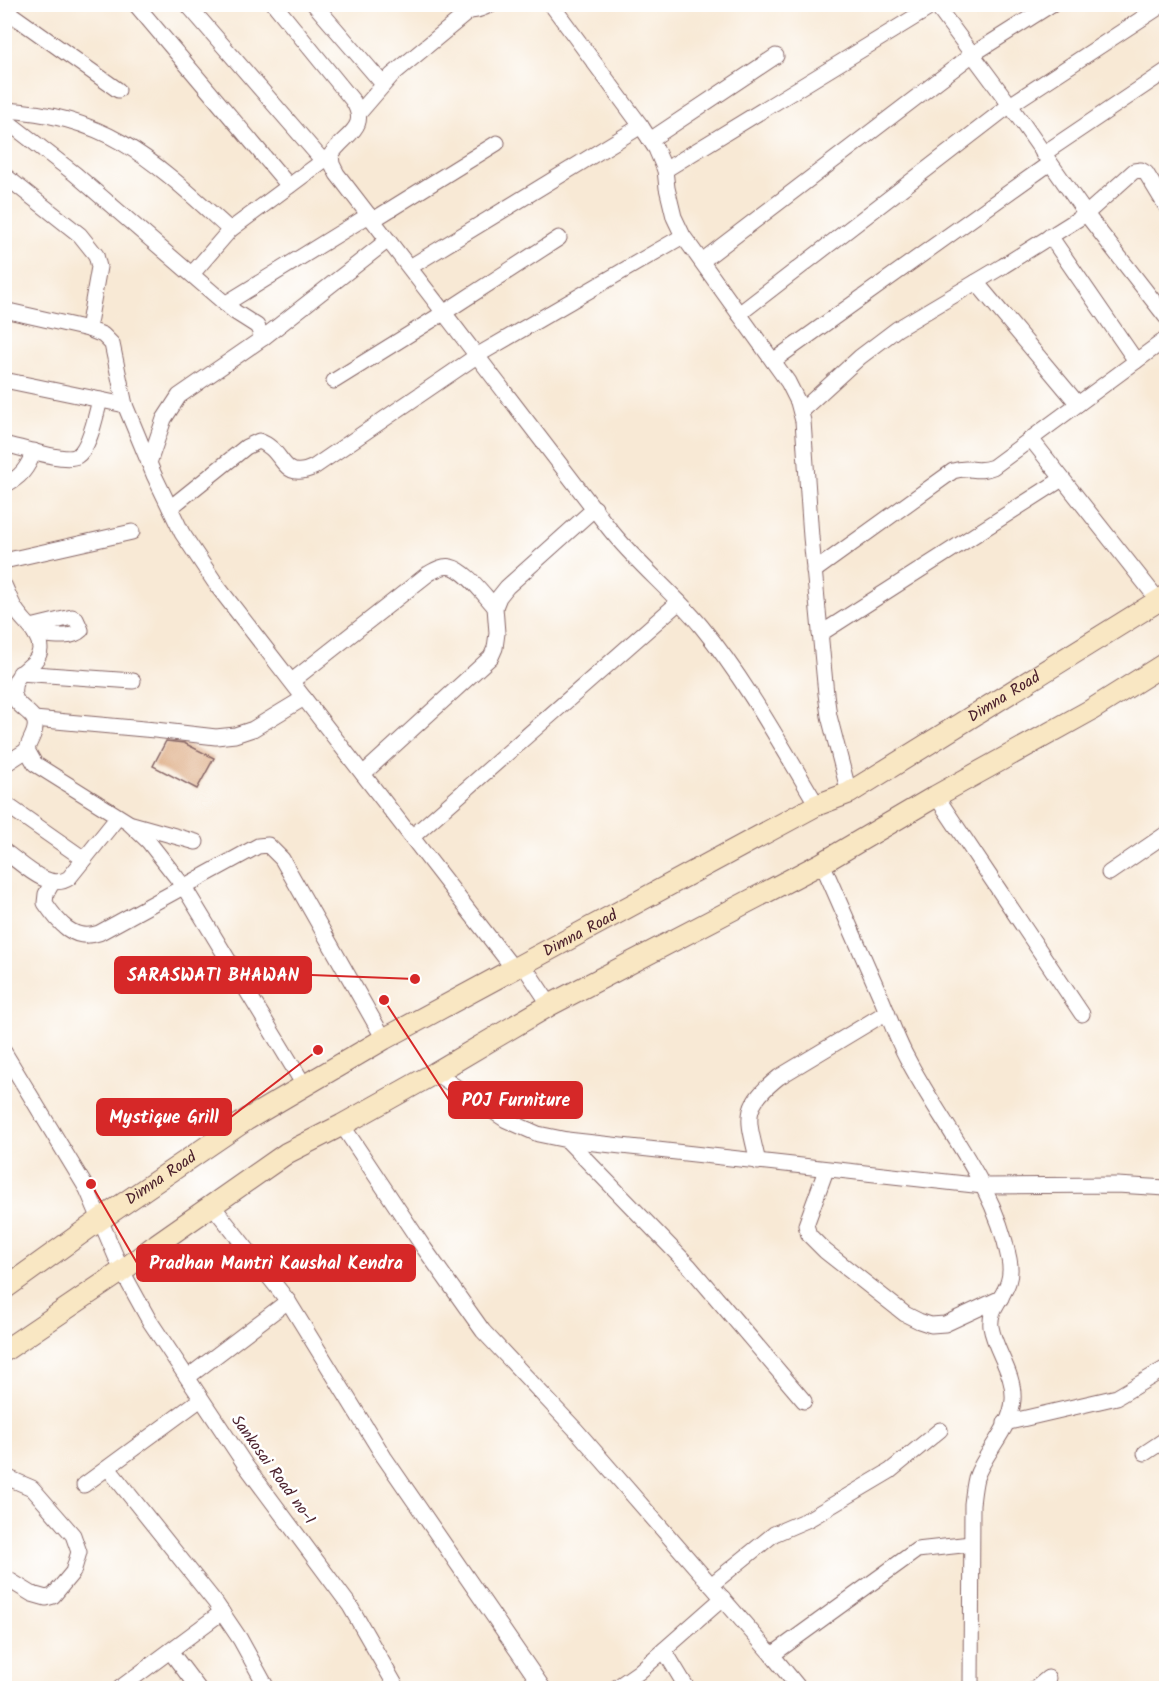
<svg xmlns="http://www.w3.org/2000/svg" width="1171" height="1693" viewBox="0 0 1171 1693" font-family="Kalam,sans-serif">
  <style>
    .building { fill: #d59866 }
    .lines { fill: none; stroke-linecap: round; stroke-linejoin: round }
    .street-casing { stroke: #876666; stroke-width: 17 }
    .secondary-casing { stroke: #876666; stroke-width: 23 }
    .street { stroke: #fff; stroke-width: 15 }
    .secondary { stroke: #f9e7c3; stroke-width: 21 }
    .labels { text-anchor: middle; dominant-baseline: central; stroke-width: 5; stroke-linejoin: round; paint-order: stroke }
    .street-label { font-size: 16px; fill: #4a1f2b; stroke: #fff }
    .leader { fill: none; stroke: #d62828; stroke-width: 2 }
    .callout-dot { fill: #d62828; stroke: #fff; stroke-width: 2 }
    .callout { fill: #d62828; stroke: #d62828; stroke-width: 2 }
    .callout-label { font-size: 18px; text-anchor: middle; font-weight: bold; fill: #fff }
  </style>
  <rect width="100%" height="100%" fill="#fff"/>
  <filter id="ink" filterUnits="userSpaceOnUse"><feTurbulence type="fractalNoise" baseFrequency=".0167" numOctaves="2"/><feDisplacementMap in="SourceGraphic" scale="12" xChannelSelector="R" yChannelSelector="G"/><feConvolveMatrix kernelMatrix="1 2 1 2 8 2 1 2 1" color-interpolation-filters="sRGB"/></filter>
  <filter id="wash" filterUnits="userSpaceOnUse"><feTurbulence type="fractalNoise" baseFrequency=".008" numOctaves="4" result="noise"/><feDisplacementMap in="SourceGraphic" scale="24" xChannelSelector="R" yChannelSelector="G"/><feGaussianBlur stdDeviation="1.35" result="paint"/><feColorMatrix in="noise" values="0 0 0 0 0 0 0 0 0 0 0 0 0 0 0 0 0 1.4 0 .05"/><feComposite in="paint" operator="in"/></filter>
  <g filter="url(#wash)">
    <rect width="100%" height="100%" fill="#f8e9d5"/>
    <g id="blocks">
      <path class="building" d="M166,741l18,2 30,15 -17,31 -44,-23z"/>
    </g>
  </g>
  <g filter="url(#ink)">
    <use href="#blocks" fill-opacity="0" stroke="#876666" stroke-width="1.5"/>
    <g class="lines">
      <defs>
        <g id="street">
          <path d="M187,4l136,157"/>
          <path d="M274,4l79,97c17,28 -9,33 -22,54l1,9 5,10c91,117 181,236 271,353 28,36 64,64 93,99 45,55 80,119 116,179"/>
          <path d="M314,4l69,80"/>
          <path d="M451,4c13,11 26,8 40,0"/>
          <path d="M551,4l90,122 15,23 9,21 2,18 7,29 9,19 105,146 10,20 5,19 8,116 15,157 3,22 20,77"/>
          <path d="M935,4l75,101 76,109 80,103"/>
          <path d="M137,6l152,180"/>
          <path d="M4,9l114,81"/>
          <path d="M4,110c106,5 153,54 226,120"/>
          <path d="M360,112l32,-37 75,-62"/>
          <path d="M4,119l71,55 160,138 22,14 6,12 125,-98"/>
          <path d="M650,140l126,-84"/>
          <path d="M1043,154l123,-83"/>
          <path d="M665,170l271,-166"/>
          <path d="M4,175l76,60 16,20 3,12 -11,62"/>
          <path d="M373,220l124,-77"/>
          <path d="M1050,236l86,125"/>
          <path d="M702,261l271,-207 79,-50"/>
          <path d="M410,267l231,-141"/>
          <path d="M192,274l38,-44 101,-75"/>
          <path d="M976,282l102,122"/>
          <path d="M225,304l144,-89"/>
          <path d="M4,310l84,19 15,6 9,9 13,61 29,70 28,58 36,54 295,381"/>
          <path d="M739,314l271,-209 154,-101"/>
          <path d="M773,361l277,-198"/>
          <path d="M4,380l121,25"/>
          <path d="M334,381l111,-69 114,-74"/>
          <path d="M801,411l59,-54 37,-28 106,-63 83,-52 48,-43 7,-1 5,3 20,33"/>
          <path d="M1031,439l128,162"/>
          <path d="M4,444c15,3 61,19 73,12 13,-8 19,-42 23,-56"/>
          <path d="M149,463l15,-44 15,-23 84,-58"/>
          <path d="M4,485c17,-7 24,-18 30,-34"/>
          <path d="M170,508l76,-61 13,-6c27,9 21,42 55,26l164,-112 205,-119"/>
          <path d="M4,561l128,-29"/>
          <path d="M814,571l139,-100c16,-6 23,3 40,-4l173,-128"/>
          <path d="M4,585c4,8 7,18 12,25 8,13 24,22 24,39 -1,19 -30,21 -26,46 3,15 24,17 21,33 -1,8 -7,15 -8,22l8,14 94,59 19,18 36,46 120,198"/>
          <path d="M31,627l41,-10 4,2 5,11c-10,10 -32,5 -46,4"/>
          <path d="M820,634l242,-155"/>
          <path d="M20,673l113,8"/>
          <path d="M292,681l136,-107c7,-4 15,-9 23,-7 15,3 33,28 44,40"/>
          <path d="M34,719l121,11 61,7 19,-2 18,-6 51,-31"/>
          <path d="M4,765l23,-15"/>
          <path d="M363,774l128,-117 4,-9 2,-15 -2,-26 4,-10 8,-10 88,-79"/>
          <path d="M936,796l146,218"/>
          <path d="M4,803l80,56"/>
          <path d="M132,824l64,18"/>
          <path d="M412,837l267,-235"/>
          <path d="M4,851c18,12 44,41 65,27l49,-61"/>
          <path d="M822,863c20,46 40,91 60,137 8,19 15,40 25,58 34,66 88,126 102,201 7,34 -21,42 -18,68 4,24 24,47 22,73 -2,29 -28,51 -37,78 -2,8 -3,18 -4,26l-1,184"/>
          <path d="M1109,873l57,-39"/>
          <path d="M52,883l-6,11 -1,9c13,19 28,39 54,30l159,-87 10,-1 14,14 102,180"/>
          <path d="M522,963l28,42"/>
          <path d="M4,1052l83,137 35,82 27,49 97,146 104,140 47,82"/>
          <path d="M435,1073l71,47 32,14 29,6 416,46 134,-1 49,3"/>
          <path d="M342,1125l82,123 59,83 93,99 196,225 27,33"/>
          <path d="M567,1140l123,127 114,134"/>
          <path d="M758,1162c-10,-44 -18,-54 21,-85l108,-65"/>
          <path d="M826,1170l-20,55 3,10 16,16 80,63 14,7 12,4 14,-1 56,-26"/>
          <path d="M212,1205l76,96 96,156 159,231"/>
          <path d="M188,1377l100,-76"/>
          <path d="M1005,1423l112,-26 49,-29"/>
          <path d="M1145,1453l21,-14"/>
          <path d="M108,1468l107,134 25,37 27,49"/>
          <path d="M4,1476l28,12 41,47 6,17 -6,20 -20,24 -7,2 -14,-4 -28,-17"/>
          <path d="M84,1485l117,-86"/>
          <path d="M711,1585l63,-51 35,-15 81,-48 50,-41"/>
          <path d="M664,1650l23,38"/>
          <path d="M170,1651l28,37"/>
          <path d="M772,1655l145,-105 54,-6"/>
          <path d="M120,1688l102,-76"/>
          <path d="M616,1688l23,-16 84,-74"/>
          <path d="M1036,1688l12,-10"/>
        </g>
        <g id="secondary">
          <path id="s1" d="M4,1289l97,-70 145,-99 138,-81 433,-234 32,-12 317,-197"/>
          <path d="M4,1351l118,-80 35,-27 130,-91 55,-28 93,-52 115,-68 272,-142 114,-67 155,-86 75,-47"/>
        </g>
      </defs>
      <use href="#street" class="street-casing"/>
      <use href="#secondary" class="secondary-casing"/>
      <use href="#street" class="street"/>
      <use href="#secondary" class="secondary"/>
    </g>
  </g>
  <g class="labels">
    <g class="street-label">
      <text stroke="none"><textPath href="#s1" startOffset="1164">Dimna Road</textPath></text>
      <text stroke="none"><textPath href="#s1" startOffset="678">Dimna Road</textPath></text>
      <text stroke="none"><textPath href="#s1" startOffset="192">Dimna Road</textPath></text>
      <text transform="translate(273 1470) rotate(54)">Sankosai Road no-1</text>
    </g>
  </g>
  <path class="leader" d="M415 979L311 975M384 1000L449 1100M318 1050L231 1117M91 1184L137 1263"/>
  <g class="callout-dot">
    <circle cx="415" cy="979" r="6"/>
    <circle cx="384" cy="1000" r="6"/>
    <circle cx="318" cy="1050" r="6"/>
    <circle cx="91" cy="1184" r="6"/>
  </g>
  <g class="callout">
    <rect x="115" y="957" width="196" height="36" rx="6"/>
    <rect x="449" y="1082" width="133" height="36" rx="6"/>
    <rect x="97" y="1099" width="134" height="36" rx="6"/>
    <rect x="137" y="1245" width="278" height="36" rx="6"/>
  </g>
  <g class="callout-label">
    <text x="213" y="981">SARASWATI BHAWAN</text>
    <text x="516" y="1106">POJ Furniture</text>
    <text x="164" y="1123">Mystique Grill</text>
    <text x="276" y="1269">Pradhan Mantri Kaushal Kendra</text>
  </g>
  <rect width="1171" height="1693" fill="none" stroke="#fff" stroke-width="24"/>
</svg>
